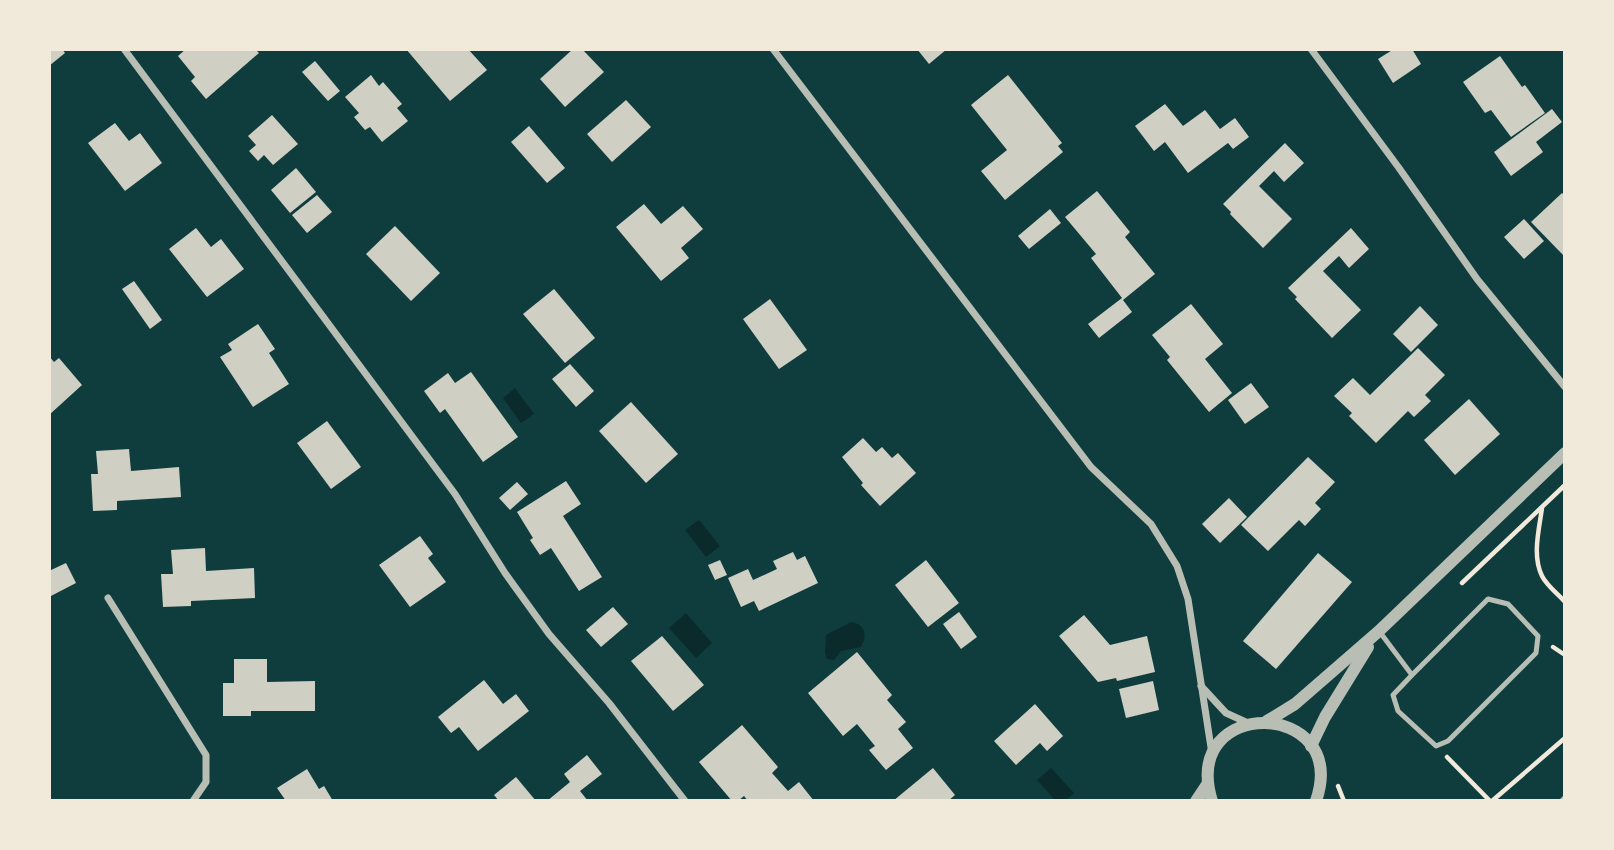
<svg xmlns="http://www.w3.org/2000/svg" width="1614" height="850" viewBox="0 0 1614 850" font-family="'IBM Plex Sans',sans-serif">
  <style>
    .water { fill: #0a2a2b }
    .building { fill: #cfcfc3 }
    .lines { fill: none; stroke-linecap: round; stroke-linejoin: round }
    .path { stroke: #f1e9da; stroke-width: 4.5 }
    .service { stroke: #b8beb3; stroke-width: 5 }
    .minor { stroke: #b8beb3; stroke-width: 7 }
    .tertiary { stroke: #b8beb3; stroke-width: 12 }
  </style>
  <rect width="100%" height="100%" fill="#0f3d3e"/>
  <g class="water">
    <path d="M515,388l19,26 -13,9 -18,-25z"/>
    <path d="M699,520l21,26 -14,11 -21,-27z"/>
    <path d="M686,613l26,30 -16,15 -27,-30z"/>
    <path d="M851,622c14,2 17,13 10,25l-20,4 -7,9 -7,-1 -2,-6 1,-18z"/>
    <path d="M1051,768l23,25 -9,8h-9l-19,-21z"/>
  </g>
  <g class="building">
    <path d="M49,49h13l3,4 -16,13z"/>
    <path d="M186,49h69l4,4 -53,46 -15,-18 4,-4 -17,-21z"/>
    <path d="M406,49h62l19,21 -37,31z"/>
    <path d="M573,49h9l22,23 -39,35 -25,-28z"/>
    <path d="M917,49h30l-18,15z"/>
    <path d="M1394,49h18l9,15 -28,19 -15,-24z"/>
    <path d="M1500,56l22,31 3,-2 20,28 -34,24 -20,-27 -6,3 -22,-31z"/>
    <path d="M315,61l25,30 -12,10 -26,-29z"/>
    <path d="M371,75l8,11 4,-4 19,22 -5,4 11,13 -26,21 -12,-15 -5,3 -11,-13 5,-4 -14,-16z"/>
    <path d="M1008,75l54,68 -4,3 5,6 -58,48 -24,-29 26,-21 -36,-45z"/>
    <path d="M626,100l25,27 -39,35 -25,-28z"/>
    <path d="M1165,104l18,22 22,-16 15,19 15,-11 14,19 -16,12 -5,-6 -40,30 -23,-31 -11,9 -19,-25z"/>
    <path d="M1552,109l10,13 -26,20 7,10 -32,24 -17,-24z"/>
    <path d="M272,115l26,29 -25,21 -9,-10 -6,6 -9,-10 7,-6 -8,-9z"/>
    <path d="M115,123l14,18 11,-8 22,30 -37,28 -37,-48z"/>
    <path d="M529,126l36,42 -18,15 -36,-41z"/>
    <path d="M1285,143l19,20 -20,19 -10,-11 -15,15 33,33 -29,29 -33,-34 1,-2 -8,-8z"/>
    <path d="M296,168l20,24 -26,21 -19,-23z"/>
    <path d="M1097,191l33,41 -5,5 30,37 -32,26 9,12 -33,26 -11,-14 34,-26 -31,-40 5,-4 -31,-37z"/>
    <path d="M1562,193l3,3v61l-34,-35z"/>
    <path d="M317,195l15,17 -25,21 -15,-18z"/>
    <path d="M644,204l17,20 22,-18 20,23 -22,19 8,10 -28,23 -45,-54z"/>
    <path d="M1050,209l11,14 -32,26 -11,-13z"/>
    <path d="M1524,219l20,22 -20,18 -20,-22z"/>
    <path d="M395,226l45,47 -29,28 -45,-47z"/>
    <path d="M196,228l15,19 10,-8 23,30 -37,28 -38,-48z"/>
    <path d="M1351,228l18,21 -20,19 -10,-12 -16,15 38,39 -29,28 -37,-39 2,-2 -9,-9z"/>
    <path d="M134,281l28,39 -12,9 -28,-40z"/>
    <path d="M554,289l41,49 -30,25 -42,-49z"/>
    <path d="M770,299l37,51 -28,19 -36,-50z"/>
    <path d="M1191,304l32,40 -18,15 27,34 -23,19 -42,-52 3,-3 -18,-22z"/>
    <path d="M1420,306l18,19 -27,27 -18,-18z"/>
    <path d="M258,324l17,25 -6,4 20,31 -36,23 -33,-50 12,-7 -4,-6z"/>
    <path d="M1418,348l27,27 -20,20 6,6 -17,16 -6,-6 -32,32 -27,-27 3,-3 -18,-17 19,-18 17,17z"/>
    <path d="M49,356l5,6 5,-4 23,27 -33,30z"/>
    <path d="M570,364l24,27 -18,16 -24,-28z"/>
    <path d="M471,372l47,65 -35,25 -38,-53 -5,4 -16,-22 24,-18 7,10z"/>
    <path d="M1251,383l18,24 -24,17 -17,-24z"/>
    <path d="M1469,399l31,35 -45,41 -31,-35z"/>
    <path d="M631,402l47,52 -32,29 -47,-52z"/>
    <path d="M327,421l34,46 -30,22 -34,-46z"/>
    <path d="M863,438l13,14 6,-5 10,11 6,-5 18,20 -36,33 -19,-21 2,-2 -21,-26z"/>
    <path d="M129,449l2,22 48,-4 2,30 -64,4v9l-24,1 -2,-37h7l-2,-23z"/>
    <path d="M1308,457l27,25 -20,21 6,6 -16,17 -6,-6 -31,31 -27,-26z"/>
    <path d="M566,481l15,23 -18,12 39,61 -23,14 -28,-43 -11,7 -10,-15 3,-2 -16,-26z"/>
    <path d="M517,482l11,12 -18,16 -11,-12z"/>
    <path d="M1229,498l18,19 -27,26 -18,-19z"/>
    <path d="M420,536l13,18 -5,4 18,24 -36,25 -31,-42z"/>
    <path d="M205,548l1,23 48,-3 1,30 -64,3v5l-28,1 -2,-33h12l-2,-24z"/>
    <path d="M793,552l4,8 8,-4 13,27 -59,28 -5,-10 -13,6 -13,-29 20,-9 5,11 24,-11 -4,-8z"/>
    <path d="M1318,553l34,29 -76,87 -33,-28z"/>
    <path d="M720,560l7,15 -12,5 -7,-15z"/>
    <path d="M926,560l33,43 -31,24 -33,-42z"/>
    <path d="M66,563l10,20 -27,14v-26z"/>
    <path d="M613,607l15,17 -27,23 -15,-17z"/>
    <path d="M959,612l18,25 -16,12 -18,-25z"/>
    <path d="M1084,615l26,30 37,-9 8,36 -38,9 -1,-3 -18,4 -39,-46z"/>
    <path d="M662,636l42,49 -31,26 -42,-50z"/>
    <path d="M857,652l35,43 -5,5 19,22 -8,7 15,19 -27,22 -17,-20 6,-4 -18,-22 -14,12 -35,-43z"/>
    <path d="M234,659h33v23l48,-1v30h-64v5h-28v-33h11z"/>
    <path d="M484,680l19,24 13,-10 13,17 -51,40 -19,-24 -8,6 -13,-16z"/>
    <path d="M1153,681l6,29 -33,8 -7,-29z"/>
    <path d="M1035,704l28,32 -16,15 -7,-8 -24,22 -22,-24z"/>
    <path d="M742,725l36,42 -6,6 16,18 11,-9 15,19h-66l-4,-5 -6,5h-6l-33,-39z"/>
    <path d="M587,755l15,19 -22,17 8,10h-41l23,-19 -6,-8z"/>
    <path d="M933,768l22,27 -7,6h-55z"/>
    <path d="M307,769l12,20 5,-3 9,15h-47l-9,-13z"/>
    <path d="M516,777l20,24h-37l-5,-6z"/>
  </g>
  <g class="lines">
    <g class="path">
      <path d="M1542,508c-3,22 -10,48 0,68 5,10 16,18 23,26"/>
      <path d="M1462,583l103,-98"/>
      <path d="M1553,647l12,8"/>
      <path d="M1447,757l43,44"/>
      <path d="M1338,786l6,15"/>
      <path d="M1492,801l73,-63"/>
    </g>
    <path class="service" d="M1379,631l33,44 -19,20 5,16 38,35 12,-5 88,-88 2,-17 -30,-32 -20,-5 -76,76"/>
    <g class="minor">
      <path d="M124,49l331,445 50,79 44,61 60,69 76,98"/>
      <path d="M773,49l318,418 60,57 26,42 11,33 24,155"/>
      <path d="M1311,49l88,119 78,111 88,108"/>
      <path d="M108,598l98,157v27l-13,19"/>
      <path d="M1201,686l25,27 22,10"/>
      <path d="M1563,801l2,-2"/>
    </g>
    <g class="tertiary">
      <path d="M1267,721l28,-17 84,-73 186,-178"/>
      <path d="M1311,746l14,-29 43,-70"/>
      <path d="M1196,801l12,-18"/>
      <path d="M1212,801c-33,-106 139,-102 104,0"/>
    </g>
  </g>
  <rect width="1614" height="850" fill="none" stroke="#f1e9da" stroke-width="102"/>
</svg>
